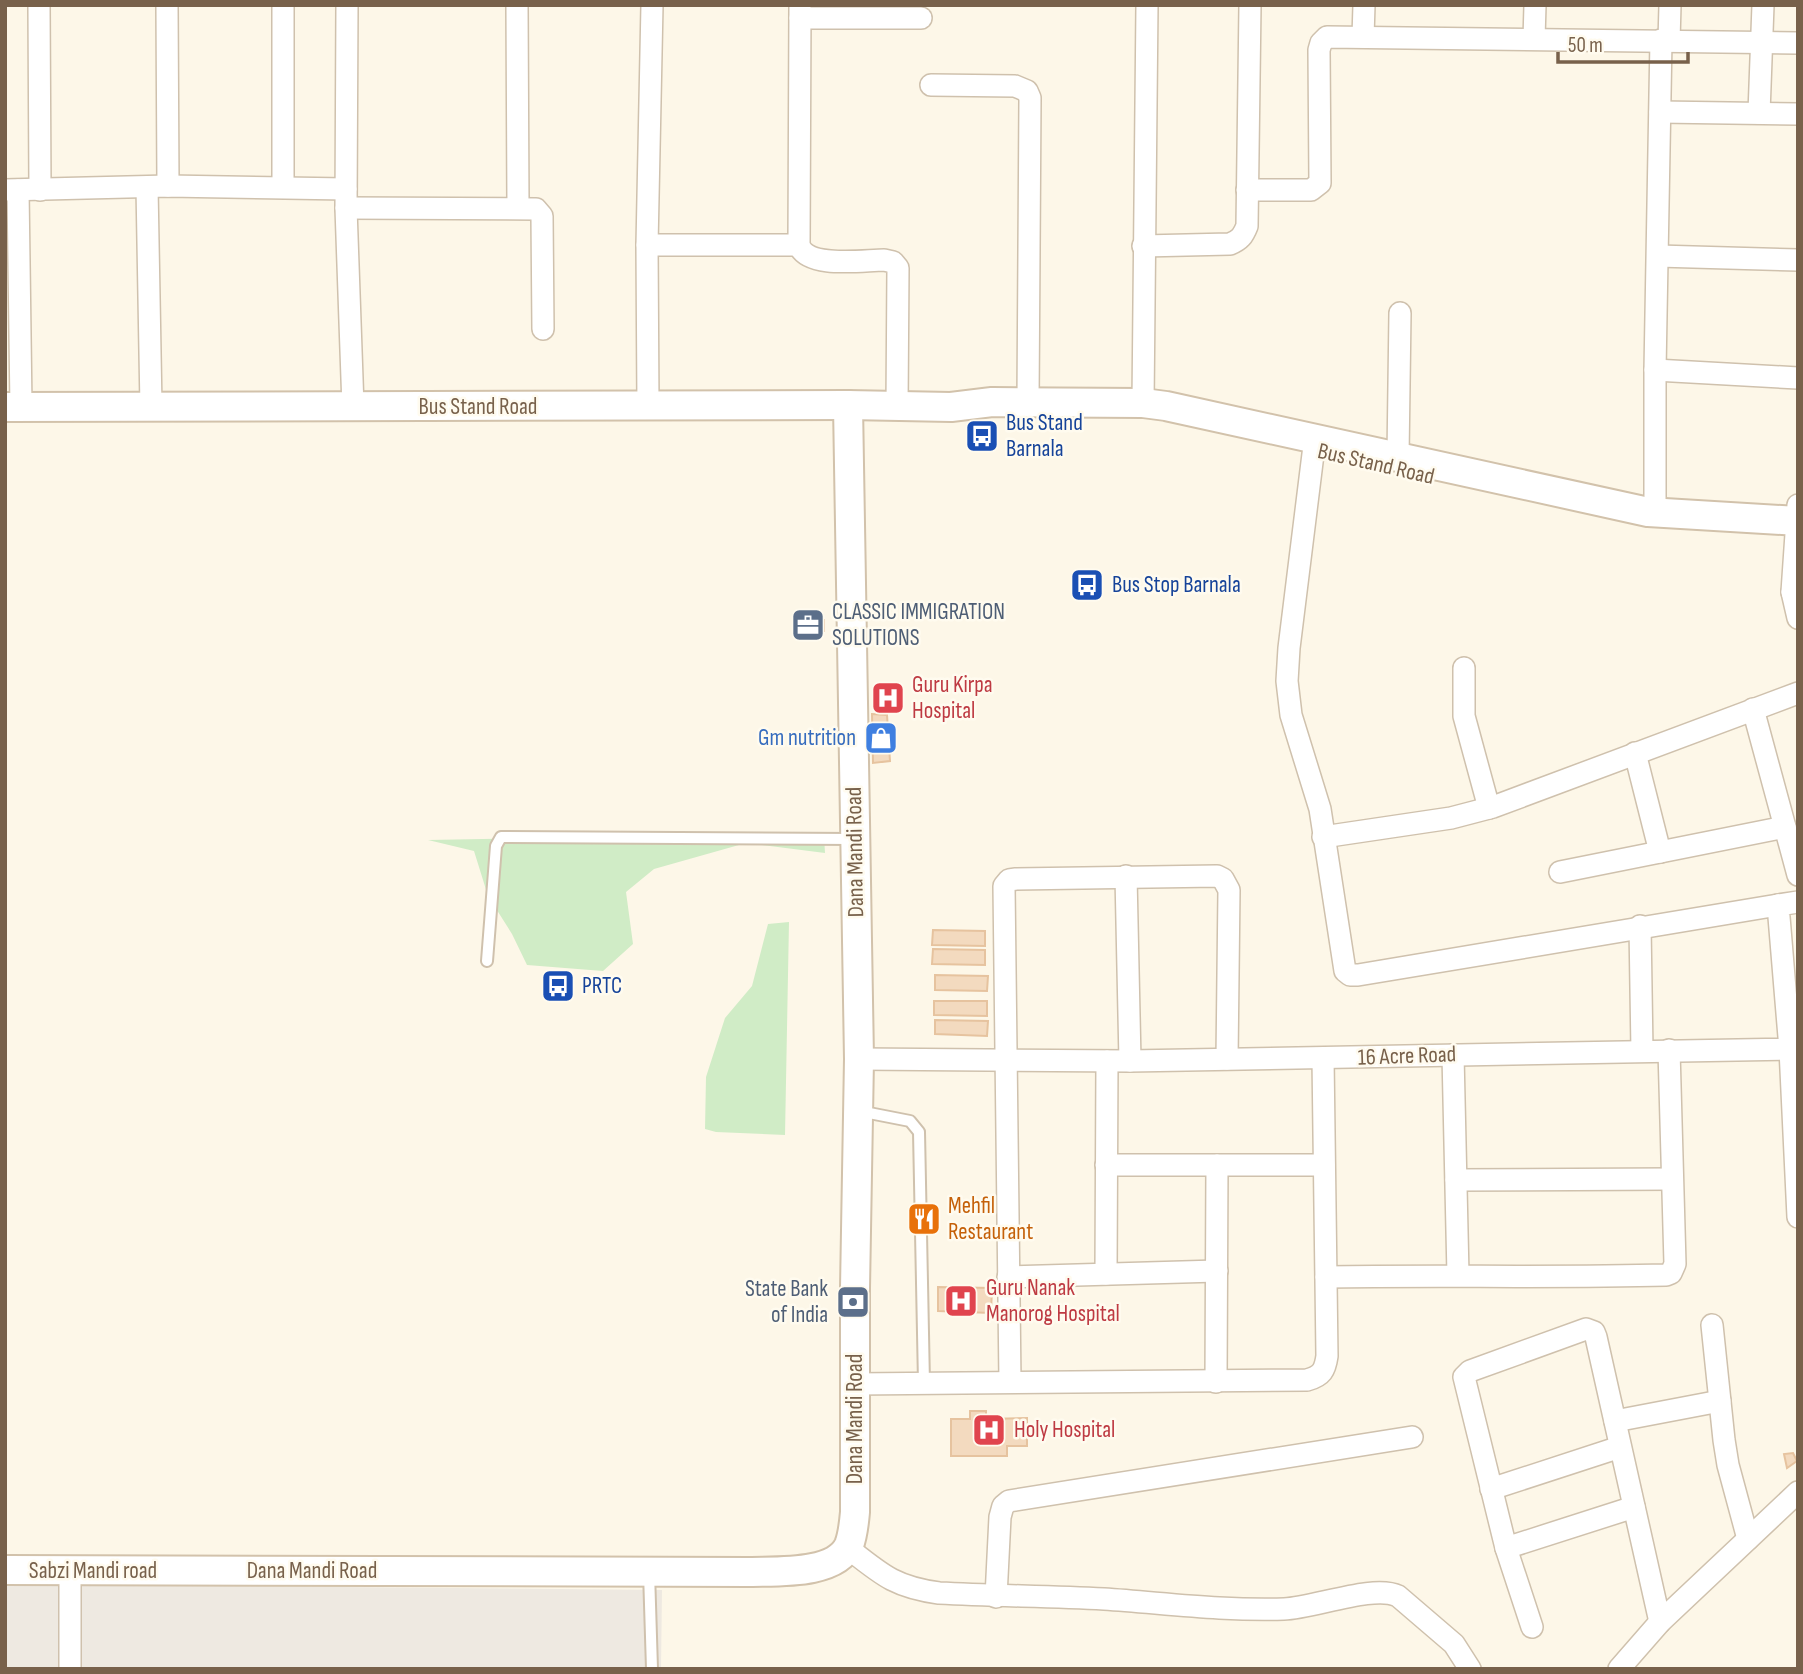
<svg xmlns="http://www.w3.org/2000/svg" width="1803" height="1674" viewBox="0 0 1803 1674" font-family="'Sofia Sans Condensed',sans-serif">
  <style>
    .industrial { fill: #eee9e1 }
    .green { fill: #d0ecc6 }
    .building { fill: #f3dabf; stroke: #e6c39f; stroke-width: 2 }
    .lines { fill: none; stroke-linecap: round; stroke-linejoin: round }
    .lane-casing { stroke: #cfc1ad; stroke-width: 14 }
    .street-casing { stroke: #cfc1ad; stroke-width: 24 }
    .secondary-casing { stroke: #d2c2ab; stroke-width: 32 }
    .lane { stroke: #fff; stroke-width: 10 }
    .street { stroke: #fff; stroke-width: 21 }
    .secondary { stroke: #fff; stroke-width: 28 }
    .labels { text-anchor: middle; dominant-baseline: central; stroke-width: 5; stroke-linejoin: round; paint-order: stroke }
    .street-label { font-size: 23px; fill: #78614b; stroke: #fffbef }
    .transit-label { font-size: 23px; fill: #164399; stroke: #fffbef; text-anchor: start }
    .service-label { font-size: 23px; fill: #4e5e75; stroke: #fffbef; text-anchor: start }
    .health-label { font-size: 23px; fill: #be3a42; stroke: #fffbef; text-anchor: start }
    .shop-label { font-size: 23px; fill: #366cbe; stroke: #fffbef; text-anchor: end }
    .food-label { font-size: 23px; fill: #c56008; stroke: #fffbef; text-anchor: start }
  </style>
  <rect width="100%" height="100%" fill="#fdf7e8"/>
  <path class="industrial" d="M5,1584l657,6 -1,79h-656z"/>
  <g class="green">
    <path d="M681,835l143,1 1,17 -79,-10 -92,26 -28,23 7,52 -30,27 -76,-6 -15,-31 -24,-38 -14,-45 -46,-11z"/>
    <path d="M789,922l-4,213 -69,-3 -11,-3 1,-52 19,-59 27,-32 16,-62z"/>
  </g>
  <g class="building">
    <path d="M793,620h31v11l-31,-1z"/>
    <path d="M875,686h22l-1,24h-21z"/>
    <path d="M872,714l15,1 3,46 -17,2z"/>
    <path d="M933,930l52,1v15l-53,-1z"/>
    <path d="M933,949l52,1v15l-53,-1z"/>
    <path d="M935,975l53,1 -1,15 -52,-1z"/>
    <path d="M934,1001h53v15l-53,-1z"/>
    <path d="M935,1020l53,1 -1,15 -52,-2z"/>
    <path d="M938,1287l54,1 -1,25 -53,-2z"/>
    <path d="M970,1411h16v8l41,-1v28h-20v10h-56v-37h19z"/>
    <path d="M1793,1453l4,8 -10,7 -3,-14z"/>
  </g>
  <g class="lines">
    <defs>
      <g id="lane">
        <path d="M487,961l9,-115 5,-9 354,2"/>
        <path d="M859,1111l51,10 9,11 5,251"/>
        <path d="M649,1572l3,97"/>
      </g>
      <g id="street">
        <path d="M39,5l1,185"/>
        <path d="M167,5l1,181"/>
        <path d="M283,5v182"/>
        <path d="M347,5l-1,203 7,199"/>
        <path d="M517,5l1,202"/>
        <path d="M800,5l-1,240c8,24 64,15 85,15l9,2 5,6 -1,138"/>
        <path d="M800,18h121"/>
        <path d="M1363,37l1,-32"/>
        <path d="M1534,39l1,-34"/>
        <path d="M1669,41l1,-36"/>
        <path d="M931,85l84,1 12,5 3,7 -2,304"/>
        <path d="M1660,112l138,2"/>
        <path d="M1759,113l4,-108"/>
        <path d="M147,187l4,220"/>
        <path d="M5,190l163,-4 178,3"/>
        <path d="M18,190l3,217"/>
        <path d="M1247,190h64l9,-7 -1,-133 2,-7 6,-6 471,6"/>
        <path d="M346,208l190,1 6,7 1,113"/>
        <path d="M647,245h152"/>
        <path d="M1143,246l87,-2c10,-4 13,-8 17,-18l3,-221"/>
        <path d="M1658,256l140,4"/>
        <path d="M1655,370l143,8"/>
        <path d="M1143,403l4,-398"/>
        <path d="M648,406l-1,-161 5,-240"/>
        <path d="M1315,438l-26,210 -2,33 4,34 29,94 25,162 5,4h8l420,-70"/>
        <path d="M1398,456l2,-143"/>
        <path d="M1655,513v-143l6,-330"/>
        <path d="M1792,592l6,-87"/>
        <path d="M1798,592h-6l6,26"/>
        <path d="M1464,668v48l25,92"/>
        <path d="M1753,709l45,166"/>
        <path d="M1635,753l25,99"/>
        <path d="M1323,837l128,-19 42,-11 305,-114"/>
        <path d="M1560,872l225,-45"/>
        <path d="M1126,876l4,185"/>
        <path d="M1640,926l2,125"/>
        <path d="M1790,1049l8,168"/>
        <path d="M1453,1055l5,220"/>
        <path d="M859,1059l271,2 660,-12 -12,-144 20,-3"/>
        <path d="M1106,1165h218"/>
        <path d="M1456,1180l216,-1"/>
        <path d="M1106,1274l1,-213"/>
        <path d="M1008,1277l209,-6"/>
        <path d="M1326,1277c113,-2 226,1 340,-2l5,-2 4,-9 -6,-214"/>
        <path d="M1712,1325l12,115 4,25 20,74"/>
        <path d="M1010,1382l-6,-496 5,-6 7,-1 201,-3 6,3 6,11 -2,169"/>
        <path d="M1216,1382l1,-217"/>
        <path d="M855,1384l452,-4c15,-4 18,-10 20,-24l-4,-298"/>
        <path d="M1615,1421l105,-20"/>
        <path d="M1491,1489l129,-42"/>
        <path d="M848,1548c34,27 47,39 91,45 55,3 110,3 165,6 60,4 119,12 180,10 30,-1 90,-25 114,-13l56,48 16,25"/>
        <path d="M1506,1548l128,-41"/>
        <path d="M70,1570v99"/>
        <path d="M996,1597l4,-80 3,-11 6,-5 403,-64"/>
        <path d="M1532,1627l-26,-79 -42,-171 6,-6 116,-42 8,3 2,5 64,285"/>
        <path d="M1619,1669l41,-47 138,-130"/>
      </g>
      <g id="secondary">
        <path d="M5,407l843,-2 103,2 41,-5 151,1 23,3 482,106 150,9"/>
        <path d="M5,1570l745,2c27,-1 86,3 99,-27 4,-10 5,-22 6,-33v-224l4,-229 -11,-654"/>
      </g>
    </defs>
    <use href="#lane" class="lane-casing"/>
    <use href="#street" class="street-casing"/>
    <use href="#secondary" class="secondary-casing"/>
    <use href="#lane" class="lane"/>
    <use href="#street" class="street"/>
    <use href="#secondary" class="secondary"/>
  </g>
  <defs>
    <symbol id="bus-square" viewBox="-11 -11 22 22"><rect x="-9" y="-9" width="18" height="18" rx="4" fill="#1a4fb4" stroke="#fffbef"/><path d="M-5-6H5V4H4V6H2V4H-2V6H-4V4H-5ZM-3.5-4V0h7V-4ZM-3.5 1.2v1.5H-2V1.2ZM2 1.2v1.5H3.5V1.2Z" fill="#fff"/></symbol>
    <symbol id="office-square" viewBox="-11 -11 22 22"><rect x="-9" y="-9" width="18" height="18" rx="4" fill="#5c6f8a" stroke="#fffbef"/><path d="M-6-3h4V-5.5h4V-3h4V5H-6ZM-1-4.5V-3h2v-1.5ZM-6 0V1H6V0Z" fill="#fff"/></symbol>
    <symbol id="hospital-square" viewBox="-11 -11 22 22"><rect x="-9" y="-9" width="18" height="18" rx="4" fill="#e0444e" stroke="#fffbef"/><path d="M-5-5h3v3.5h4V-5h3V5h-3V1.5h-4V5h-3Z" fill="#fff"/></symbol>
    <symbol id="shop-square" viewBox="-11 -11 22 22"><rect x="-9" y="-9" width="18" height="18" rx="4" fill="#3f7fe0" stroke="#fffbef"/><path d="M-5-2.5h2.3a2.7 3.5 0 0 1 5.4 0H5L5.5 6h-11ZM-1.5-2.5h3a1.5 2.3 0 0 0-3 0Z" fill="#fff"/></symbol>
    <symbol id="restaurant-square" viewBox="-11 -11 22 22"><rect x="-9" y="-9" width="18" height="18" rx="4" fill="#e8710a" stroke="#fffbef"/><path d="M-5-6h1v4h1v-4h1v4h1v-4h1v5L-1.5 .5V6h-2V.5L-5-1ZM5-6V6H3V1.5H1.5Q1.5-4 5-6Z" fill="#fff"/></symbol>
    <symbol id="bank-square" viewBox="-11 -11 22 22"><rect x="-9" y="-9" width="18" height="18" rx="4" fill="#5c6f8a" stroke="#fffbef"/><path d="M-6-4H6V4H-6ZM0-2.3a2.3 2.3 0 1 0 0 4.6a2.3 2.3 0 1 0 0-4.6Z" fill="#fff"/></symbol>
  </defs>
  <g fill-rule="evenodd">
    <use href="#bus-square" x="963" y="417" width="38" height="38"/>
    <use href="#bus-square" x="1068" y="566" width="38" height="38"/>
    <use href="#office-square" x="789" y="606" width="38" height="38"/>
    <use href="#hospital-square" x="869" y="679" width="38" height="38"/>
    <use href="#shop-square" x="862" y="719" width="38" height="38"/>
    <use href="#bus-square" x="539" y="967" width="38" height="38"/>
    <use href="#restaurant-square" x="905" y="1200" width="38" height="38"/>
    <use href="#hospital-square" x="942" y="1282" width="38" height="38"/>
    <use href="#bank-square" x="834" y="1283" width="38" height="38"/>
    <use href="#hospital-square" x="970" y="1411" width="38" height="38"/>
  </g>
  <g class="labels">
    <g class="street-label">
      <text x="478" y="407">Bus Stand Road</text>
      <text transform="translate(1376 464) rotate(13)">Bus Stand Road</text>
      <text transform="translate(855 852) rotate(-91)">Dana Mandi Road</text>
      <text transform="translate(1407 1056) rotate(-2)">16 Acre Road</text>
      <text transform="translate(855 1419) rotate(-90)">Dana Mandi Road</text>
      <text x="93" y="1571">Sabzi Mandi road</text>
      <text x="312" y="1571">Dana Mandi Road</text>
    </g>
    <g class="transit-label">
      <text x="1006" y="423">Bus Stand<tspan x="1006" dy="26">Barnala</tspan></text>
      <text x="1112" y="585">Bus Stop Barnala</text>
      <text x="582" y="986">PRTC</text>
    </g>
    <g class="service-label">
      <text x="832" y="612">CLASSIC IMMIGRATION<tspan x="832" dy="26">SOLUTIONS</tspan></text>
      <text x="828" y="1289" text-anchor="end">State Bank<tspan x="828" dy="26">of India</tspan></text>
    </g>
    <g class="health-label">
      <text x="912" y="685">Guru Kirpa<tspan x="912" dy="26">Hospital</tspan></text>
      <text x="986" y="1288">Guru Nanak<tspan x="986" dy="26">Manorog Hospital</tspan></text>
      <text x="1014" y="1430">Holy Hospital</text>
    </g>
    <g class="shop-label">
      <text x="856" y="738">Gm nutrition</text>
    </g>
    <g class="food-label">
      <text x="948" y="1206">Mehfil<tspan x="948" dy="26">Restaurant</tspan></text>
    </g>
  </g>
  <rect width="1803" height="1674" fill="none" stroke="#78614b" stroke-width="14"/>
  <path d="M1558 52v10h130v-10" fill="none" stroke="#78614b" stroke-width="3.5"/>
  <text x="1568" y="52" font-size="21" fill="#78614b" stroke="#fffbef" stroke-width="5" paint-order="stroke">50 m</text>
</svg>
